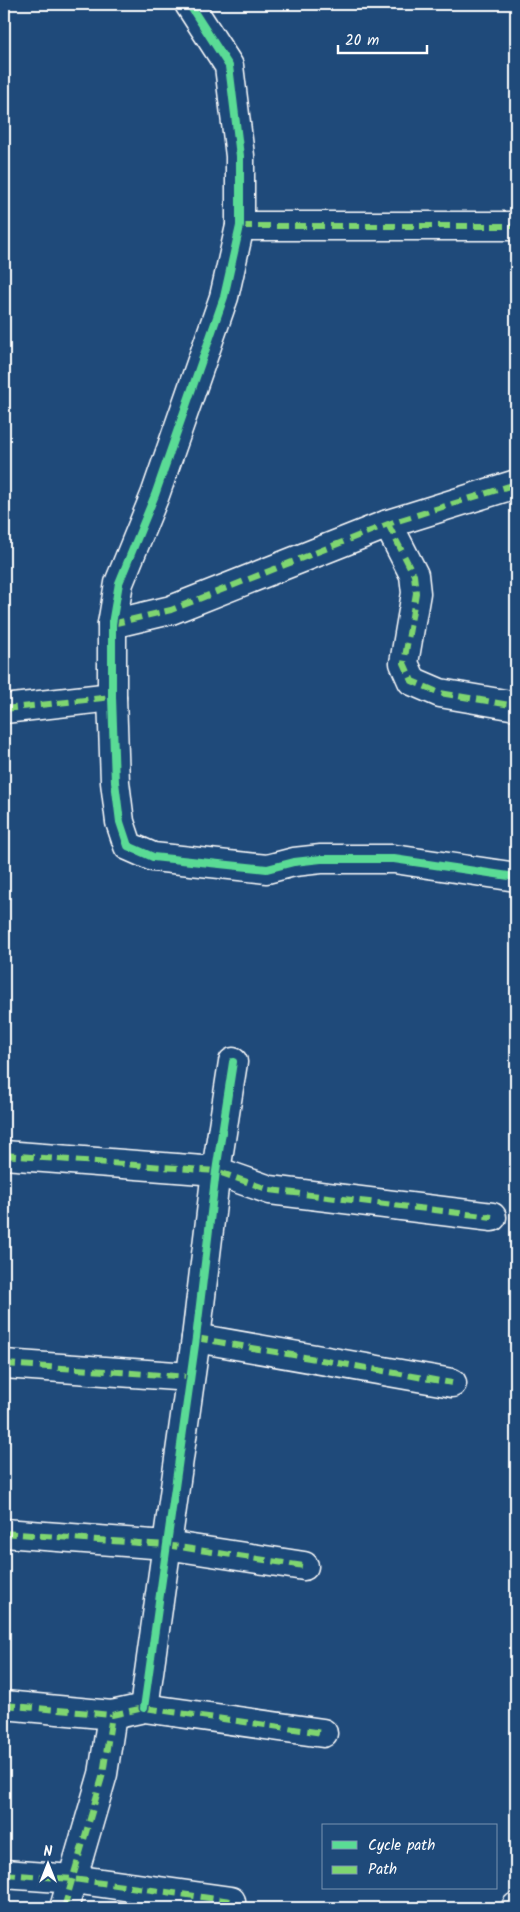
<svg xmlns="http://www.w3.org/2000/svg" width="520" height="1912" viewBox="0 0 520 1912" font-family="Kalam,sans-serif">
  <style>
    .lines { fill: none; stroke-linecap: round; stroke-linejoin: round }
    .street-casing { stroke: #fff; stroke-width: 31 }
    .street { stroke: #1f4a7a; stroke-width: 28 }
    .quiet { stroke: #7fd670; stroke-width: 6; stroke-dasharray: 12 6; stroke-linecap: butt }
    .cycleway-casing { stroke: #1f4a7a; stroke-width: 11 }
    .cycleway { stroke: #5adb95; stroke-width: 8 }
  </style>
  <rect width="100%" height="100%" fill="#1f4a7a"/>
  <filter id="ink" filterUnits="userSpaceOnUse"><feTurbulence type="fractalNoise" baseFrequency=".02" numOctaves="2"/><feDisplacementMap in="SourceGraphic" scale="10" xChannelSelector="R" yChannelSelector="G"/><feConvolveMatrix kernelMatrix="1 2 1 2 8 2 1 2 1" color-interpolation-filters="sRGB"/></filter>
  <g filter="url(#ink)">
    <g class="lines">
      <defs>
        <g id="street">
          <path d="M189,4l40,62 11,90v70l-16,71 -69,198 -36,88 -7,41v73l3,85 5,40 8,24 25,11 114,12 27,-7 27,-3h73l122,18"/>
          <path d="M240,226h276"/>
          <path d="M388,524l26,51 2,18 -12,70 8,18 28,12 76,13"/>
          <path d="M112,624l59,-14 217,-86 128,-40"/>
          <path d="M4,709l108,-12"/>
          <path d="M4,1155l212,16 54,19 222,27"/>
          <path d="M196,1338l256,45"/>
          <path d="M4,1364l186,13"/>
          <path d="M4,1533l162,12 138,21"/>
          <path d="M4,1705l108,10 32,-7 179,25"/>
          <path d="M144,1708l52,-370 20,-167 17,-109"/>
          <path d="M4,1874l69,5 158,22"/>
          <path d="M64,1908l39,-134 9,-59"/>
          <path d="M516,1908v-1"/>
        </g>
      </defs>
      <use href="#street" class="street-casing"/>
      <use href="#street" class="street"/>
      <g class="quiet">
        <path d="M240,226h276"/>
        <path d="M388,524l26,51 2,18 -12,70 8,18 28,12 76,13"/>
        <path d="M112,624l59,-14 217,-86 128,-40"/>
        <path d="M4,709l108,-12"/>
        <path d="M4,1155l212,16 54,19 222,27"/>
        <path d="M196,1338l256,45"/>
        <path d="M4,1364l186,13"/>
        <path d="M4,1533l162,12 138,21"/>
        <path d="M4,1705l108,10 32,-7 179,25"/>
        <path d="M4,1874l69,5 158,22"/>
        <path d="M64,1908l39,-134 9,-59"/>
        <path d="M516,1908v-1"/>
      </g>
      <defs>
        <g id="cycleway">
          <path d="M189,4l40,62 11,90v70l-16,71 -69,198 -36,88 -7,41v73l3,85 5,40 8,24 25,11 114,12 27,-7 27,-3h73l122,18"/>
          <path d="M144,1708l52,-370 20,-167 17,-109"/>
        </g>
      </defs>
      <use href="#cycleway" class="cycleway-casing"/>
      <use href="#cycleway" class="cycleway"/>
    </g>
  </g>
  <rect width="520" height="1912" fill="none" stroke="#1f4a7a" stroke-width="20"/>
  <rect x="10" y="10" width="500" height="1892" fill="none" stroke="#fff" stroke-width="2" filter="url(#ink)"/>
  <rect x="322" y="1824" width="175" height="65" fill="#1f4a7a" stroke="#7992af"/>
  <rect x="332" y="1841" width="25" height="8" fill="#5adb95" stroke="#7992af"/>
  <text x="368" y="1850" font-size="15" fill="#ffffff">Cycle path</text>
  <rect x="332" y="1866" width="25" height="8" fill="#7fd670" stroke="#7992af"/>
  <text x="368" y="1874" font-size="15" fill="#ffffff">Path</text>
  <g transform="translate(48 1864)" stroke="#1f4a7a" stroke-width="4" paint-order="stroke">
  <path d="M0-4L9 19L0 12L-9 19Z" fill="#ffffff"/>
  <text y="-8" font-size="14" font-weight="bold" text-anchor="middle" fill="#ffffff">N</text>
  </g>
  <path d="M338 45v8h89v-8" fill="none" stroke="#ffffff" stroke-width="2.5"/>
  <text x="345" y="45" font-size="15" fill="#ffffff" stroke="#1f4a7a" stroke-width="4" paint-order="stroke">20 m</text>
</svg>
